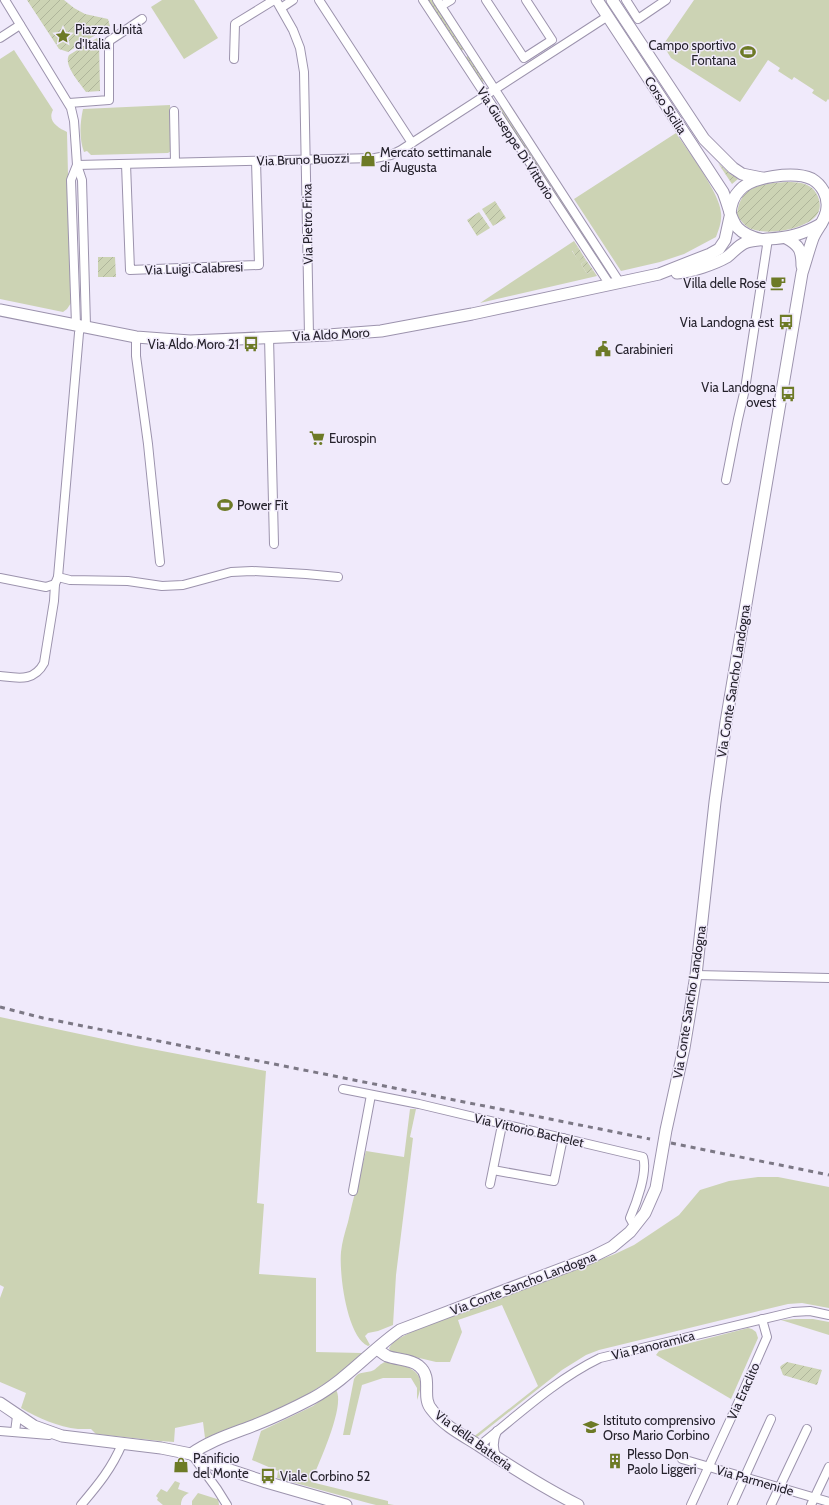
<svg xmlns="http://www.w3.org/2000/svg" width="829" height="1505" viewBox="0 0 829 1505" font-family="Cabin,sans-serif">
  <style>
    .grass { fill: #ccd3b4 }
    .garden { fill: url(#garden-furrows) }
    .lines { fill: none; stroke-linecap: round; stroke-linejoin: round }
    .street-casing { stroke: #9c93ad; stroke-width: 10 }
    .secondary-casing { stroke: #9c93ad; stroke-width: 13 }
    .street { stroke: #fff; stroke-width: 8 }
    .secondary { stroke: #fff; stroke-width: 11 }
    .rail { stroke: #7c7885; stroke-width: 3; stroke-dasharray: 5 5; stroke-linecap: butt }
    .labels { text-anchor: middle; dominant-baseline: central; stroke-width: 3; stroke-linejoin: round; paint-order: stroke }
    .poi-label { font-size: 13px; fill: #25222c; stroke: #f0eafb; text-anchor: start }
    .street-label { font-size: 13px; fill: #25222c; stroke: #f0eafb }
  </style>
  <defs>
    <pattern id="garden-furrows" width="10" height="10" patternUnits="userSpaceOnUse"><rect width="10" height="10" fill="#ccd3b4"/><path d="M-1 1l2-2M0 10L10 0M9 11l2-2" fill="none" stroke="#afb59b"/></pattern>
  </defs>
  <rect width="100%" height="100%" fill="#f0eafb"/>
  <g class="grass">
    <path d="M162,0h32l24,38 -34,21 -33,-52z"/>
    <path d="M694,0h135v100l-1,-1 -2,3 -14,-9 2,-3 -20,-13 -2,3 -14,-9 2,-3 -12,-8 -28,42 -69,-44 -8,-13z"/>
    <path d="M14,50l39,60c-6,11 5,18 14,22l4,171 -4,6 -4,3 -63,-13v-240z"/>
    <path d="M170,105l1,46 -3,2 -77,2 -4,-4 -3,1c-5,-14 -4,-29 -1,-43z"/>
    <path d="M676,133c12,18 44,60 45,80 1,8 -2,16 -5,24l-32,17 -24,8 -39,9 -47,-72z"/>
    <path d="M574,241l4,6 -6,4 6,9 6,-3 2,3 -5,4 6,10 6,-4 4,6 -117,27z"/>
    <path d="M0,1017l136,29 130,25 -9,132 7,1 -5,70 57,4v74l46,1 -4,6 -24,19 -39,24 -74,32 -16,4 -2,-16 -28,6 -1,14 -14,-1 -64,-7 -5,-5c-5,0 -9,0 -13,0 -20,-2 -40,-11 -57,-21l5,-15 -26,-11v-84l4,-11 -4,-2z"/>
    <path d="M410,1109h6l-6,28 3,1 -17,137 -3,50 -15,6 -10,2 -3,3 5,9 -2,1c-21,-9 -29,-72 -27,-94 1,-10 4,-20 7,-30 5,-24 12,-47 18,-71l38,6z"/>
    <path d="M758,1177h20l51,10v121l-27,-5 -14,1 -189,46 -13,5 -24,15 -86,68h-4l66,-52 -36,-81 -44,15 4,12 -12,30h-14l-46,-11 -1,-3 5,-7 23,-12 84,-31 114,-44 19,-9 45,-30 21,-25 29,-9z"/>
    <path d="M796,1319h17l16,3v13l-48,-15z"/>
    <path d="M748,1328l4,1 4,3 2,6 -27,61 -75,-44 3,-4z"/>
    <path d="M385,1362c24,4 44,8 32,38v-12l-6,-10h-28l-21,7 -12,50h-7l11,-56c5,-9 12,-5 20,-9 4,-3 6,-6 11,-8z"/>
    <path d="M336,1390c10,15 -18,75 -25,92l77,19v3l6,1h-18l-8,-2 -91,-25 1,-7 -26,-11 9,-29 52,-25z"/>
    <path d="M175,1481l5,2 -2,6 11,4c-5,2 -8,6 -8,12h-18l-6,-5 1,-2 -2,-2 5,-7 6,3z"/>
    <path d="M198,1493l19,6 1,-2 1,8h-27v-4z"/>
  </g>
  <g class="garden">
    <path d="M27,0h37l10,8 11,6 23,5 2,7 -42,26 -9,-3z"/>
    <path d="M427,0h5l31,48v2l-2,1z"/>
    <path d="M97,38l2,2 1,51 -14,1c-6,-9 -23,-27 -17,-37z"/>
    <path d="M467,56l3,1 14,22 -1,3h-2l-15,-24z"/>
    <path d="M499,106l3,2 107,164 -1,1 -2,-1 -108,-164z"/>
    <path d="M718,163l12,11 8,5 -6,5z"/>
    <path d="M786,182c7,0 15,0 21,3 12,5 18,24 7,33 -13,12 -49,18 -65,10 -5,-3 -9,-8 -12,-13 3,-30 24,-31 49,-33z"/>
    <path d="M495,201l11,17 -13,8 -11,-17z"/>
    <path d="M479,212l11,16 -13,8 -10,-16z"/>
    <path d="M578,247l6,10 -6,4 -6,-11z"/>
    <path d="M98,257h17l1,20h-18z"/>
    <path d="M586,260l7,10 -6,4 -6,-10z"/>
    <path d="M787,1362l35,8 -5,15 -34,-10 -3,-8 2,-2z"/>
  </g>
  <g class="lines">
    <defs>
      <g id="street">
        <path d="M5,0l66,108 3,13 3,44 5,15 4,146"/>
        <path d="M276,0l17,30 7,18 4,24 5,263"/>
        <path d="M319,0l93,143"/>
        <path d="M423,0l187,285"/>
        <path d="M437,0l183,283"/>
        <path d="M486,0l38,58 28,-18 -26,-40"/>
        <path d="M626,0l12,19 28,-19"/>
        <path d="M441,6l10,-6"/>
        <path d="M281,8l12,-8"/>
        <path d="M0,38l20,-13"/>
        <path d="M234,59l1,-35 39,-24"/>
        <path d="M69,103l40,-3v-59l33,-22"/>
        <path d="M174,111l1,51"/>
        <path d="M126,164l4,106 129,-5 -3,-104"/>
        <path d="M77,165l298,-7 16,-3 10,-5 207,-134"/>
        <path d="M76,324l-5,-144 6,-15"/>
        <path d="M136,337v19l12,88 12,118"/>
        <path d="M269,337l5,207"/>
        <path d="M726,480l12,-61 7,-30 23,-150"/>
        <path d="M58,577l12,3 58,1 34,5 21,-1 48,-13 21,-1 54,3 32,3"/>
        <path d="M0,578l46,9 9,-3"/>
        <path d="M0,676c18,2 34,6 44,-13l10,-62 1,-17 3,-7 21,-244 2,-8"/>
        <path d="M696,975l133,3"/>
        <path d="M343,1089l76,15 224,53c5,15 -7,47 -13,61l5,9"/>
        <path d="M493,1170l61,11 9,-43"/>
        <path d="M490,1184l12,-59"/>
        <path d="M353,1191l18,-96"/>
        <path d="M0,1431l49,4"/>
        <path d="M497,1431c-4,9 -5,17 0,27"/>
        <path d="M15,1432l2,-16"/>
        <path d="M479,1446c39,-31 76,-66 121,-88l193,-46 17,-1 19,4"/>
        <path d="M193,1456l24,33 10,16"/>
        <path d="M682,1459l147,43"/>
        <path d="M81,1505c17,-20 31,-37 41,-61"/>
        <path d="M691,1505l47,-102 29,-66 -5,-18"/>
        <path d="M732,1505l39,-86"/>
        <path d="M771,1505l36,-76"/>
        <path d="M811,1505l18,-38"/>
      </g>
      <g id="secondary">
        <path d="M597,0l126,192c11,27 6,40 40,48"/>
        <path d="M612,0l92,139 29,29 9,6 20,4"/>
        <path d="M786,238c13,7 16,12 16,28"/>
        <path d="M677,273c14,-1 38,-9 50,-16 7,-5 11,-12 20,-15 6,-2 14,-2 21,-3 21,-1 35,-5 53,-15"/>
        <path d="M0,310l136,27 54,4 138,-6 53,-4 91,-17 187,-40 51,-20 9,-5 6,-9 5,-23"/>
        <path d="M377,1349c3,2 6,5 10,7 10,4 24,3 32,10 15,12 1,31 13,44 11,15 30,25 46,35 33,22 64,42 100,60"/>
        <path d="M0,1403l34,23 28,10 99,12 30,6 18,9 57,19 80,23"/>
        <path d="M191,1454c20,-14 41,-20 64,-29 20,-8 39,-17 58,-27 33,-18 57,-47 87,-68l190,-72 22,-11 18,-15 15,-19 11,-25 10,-58 18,-82 12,-73 19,-173 11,-80 76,-449c4,-12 7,-24 11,-35 4,-10 14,-19 14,-31 1,-11 -5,-22 -15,-28 -17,-8 -61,-3 -73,12 -6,6 -8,14 -9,22"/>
      </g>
    </defs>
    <use href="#street" class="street-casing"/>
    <use href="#secondary" class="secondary-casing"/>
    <use href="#street" class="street"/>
    <use href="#secondary" class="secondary"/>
    <g class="rail">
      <path d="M0,1007l43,11 607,121"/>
      <path d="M671,1143l158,32"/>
    </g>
  </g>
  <defs>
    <symbol id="sight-bare" viewBox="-9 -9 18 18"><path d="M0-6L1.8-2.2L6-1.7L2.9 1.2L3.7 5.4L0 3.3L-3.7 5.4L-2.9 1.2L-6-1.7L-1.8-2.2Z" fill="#6d7a26" stroke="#f0eafb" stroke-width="2.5" paint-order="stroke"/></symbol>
    <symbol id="stadium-bare" viewBox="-9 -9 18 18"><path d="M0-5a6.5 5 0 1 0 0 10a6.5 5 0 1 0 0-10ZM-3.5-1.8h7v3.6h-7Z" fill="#6d7a26" stroke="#f0eafb" stroke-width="2.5" paint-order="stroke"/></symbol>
    <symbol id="shop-bare" viewBox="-9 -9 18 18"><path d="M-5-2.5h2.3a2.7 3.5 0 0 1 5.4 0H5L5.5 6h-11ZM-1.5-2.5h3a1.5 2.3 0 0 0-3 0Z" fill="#6d7a26" stroke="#f0eafb" stroke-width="2.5" paint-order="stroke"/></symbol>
    <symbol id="cafe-bare" viewBox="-9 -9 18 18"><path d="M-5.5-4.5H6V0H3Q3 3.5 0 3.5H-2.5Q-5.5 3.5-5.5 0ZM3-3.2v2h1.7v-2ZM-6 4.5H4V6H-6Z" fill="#6d7a26" stroke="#f0eafb" stroke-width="2.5" paint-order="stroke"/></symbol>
    <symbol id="bus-bare" viewBox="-9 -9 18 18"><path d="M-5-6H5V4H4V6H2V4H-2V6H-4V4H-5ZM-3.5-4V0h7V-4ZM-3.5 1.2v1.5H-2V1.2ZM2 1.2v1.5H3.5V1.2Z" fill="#6d7a26" stroke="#f0eafb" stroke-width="2.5" paint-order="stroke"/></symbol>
    <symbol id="civic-bare" viewBox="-9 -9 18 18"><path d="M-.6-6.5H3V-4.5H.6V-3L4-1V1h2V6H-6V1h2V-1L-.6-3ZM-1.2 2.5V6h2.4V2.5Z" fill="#6d7a26" stroke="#f0eafb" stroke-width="2.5" paint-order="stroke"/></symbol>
    <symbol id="supermarket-bare" viewBox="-9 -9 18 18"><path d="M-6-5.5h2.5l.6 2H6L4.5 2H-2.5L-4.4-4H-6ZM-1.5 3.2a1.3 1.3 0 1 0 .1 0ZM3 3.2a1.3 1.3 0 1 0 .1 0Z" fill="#6d7a26" stroke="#f0eafb" stroke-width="2.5" paint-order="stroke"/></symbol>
    <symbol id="school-bare" viewBox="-9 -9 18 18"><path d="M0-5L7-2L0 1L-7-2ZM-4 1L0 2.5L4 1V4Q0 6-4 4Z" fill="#6d7a26" stroke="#f0eafb" stroke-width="2.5" paint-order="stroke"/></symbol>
    <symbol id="building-bare" viewBox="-9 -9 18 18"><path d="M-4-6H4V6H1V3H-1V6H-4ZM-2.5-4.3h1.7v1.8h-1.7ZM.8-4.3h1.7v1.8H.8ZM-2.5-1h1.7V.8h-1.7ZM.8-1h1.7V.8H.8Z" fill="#6d7a26" stroke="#f0eafb" stroke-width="2.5" paint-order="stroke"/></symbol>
  </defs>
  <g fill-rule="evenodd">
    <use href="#sight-bare" x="52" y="25" width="22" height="22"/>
    <use href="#stadium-bare" x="737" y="41" width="22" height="22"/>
    <use href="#shop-bare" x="357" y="148" width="22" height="22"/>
    <use href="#cafe-bare" x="767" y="272" width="22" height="22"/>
    <use href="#bus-bare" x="775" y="311" width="22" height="22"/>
    <use href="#bus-bare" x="240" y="333" width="22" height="22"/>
    <use href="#civic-bare" x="592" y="338" width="22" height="22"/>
    <use href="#bus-bare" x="777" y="383" width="22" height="22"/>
    <use href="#supermarket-bare" x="306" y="427" width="22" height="22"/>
    <use href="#stadium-bare" x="214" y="494" width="22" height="22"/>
    <use href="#school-bare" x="580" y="1416" width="22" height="22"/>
    <use href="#building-bare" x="604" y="1450" width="22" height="22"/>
    <use href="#shop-bare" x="170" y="1454" width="22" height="22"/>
    <use href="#bus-bare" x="257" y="1465" width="22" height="22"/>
  </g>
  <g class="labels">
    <g class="poi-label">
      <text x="75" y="29">Piazza Unità<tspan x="75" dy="15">d'Italia</tspan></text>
      <text x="736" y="45" text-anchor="end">Campo sportivo<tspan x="736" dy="15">Fontana</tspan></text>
      <text x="380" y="152">Mercato settimanale<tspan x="380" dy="15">di Augusta</tspan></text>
      <text x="766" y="283" text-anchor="end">Villa delle Rose</text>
      <text x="774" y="322" text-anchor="end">Via Landogna est</text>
      <text x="239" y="344" text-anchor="end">Via Aldo Moro 21</text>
      <text x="615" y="349">Carabinieri</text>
      <text x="776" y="387" text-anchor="end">Via Landogna<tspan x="776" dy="15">ovest</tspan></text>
      <text x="329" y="438">Eurospin</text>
      <text x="237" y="505">Power Fit</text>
      <text x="603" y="1420">Istituto comprensivo<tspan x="603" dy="15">Orso Mario Corbino</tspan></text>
      <text x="627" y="1454">Plesso Don<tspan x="627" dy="15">Paolo Liggeri</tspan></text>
      <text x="193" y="1458">Panificio<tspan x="193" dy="15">del Monte</tspan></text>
      <text x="280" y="1476">Viale Corbino 52</text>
    </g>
    <g class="street-label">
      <text transform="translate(666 105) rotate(57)">Corso Sicilia</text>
      <text transform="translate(516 143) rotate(57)">Via Giuseppe Di Vittorio</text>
      <text transform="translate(303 159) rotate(-2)">Via Bruno Buozzi</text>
      <text transform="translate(307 224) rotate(-91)">Via Pietro Frixa</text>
      <text transform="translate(194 268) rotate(-2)">Via Luigi Calabresi</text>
      <text transform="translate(331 334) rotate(-3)">Via Aldo Moro</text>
      <text transform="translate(733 681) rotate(-81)">Via Conte Sancho Landogna</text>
      <text transform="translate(689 1002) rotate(-81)">Via Conte Sancho Landogna</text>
      <text transform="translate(529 1130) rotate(13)">Via Vittorio Bachelet</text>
      <text transform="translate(523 1283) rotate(-21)">Via Conte Sancho Landogna</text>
      <text transform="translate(653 1345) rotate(-14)">Via Panoramica</text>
      <text transform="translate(743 1391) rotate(-66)">Via Eraclito</text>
      <text transform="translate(474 1440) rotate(36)">Via della Batteria</text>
      <text transform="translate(755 1480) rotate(16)">Via Parmenide</text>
    </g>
  </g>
</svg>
